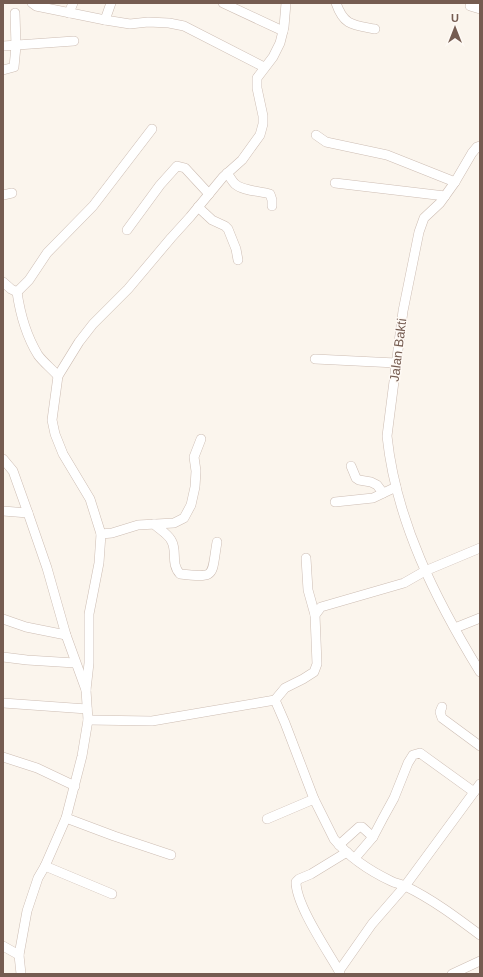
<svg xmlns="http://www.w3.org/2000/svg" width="483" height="977" viewBox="0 0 483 977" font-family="Arial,sans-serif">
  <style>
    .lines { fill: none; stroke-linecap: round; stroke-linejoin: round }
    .minor-casing { stroke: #cdbdb3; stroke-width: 10 }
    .minor { stroke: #fff; stroke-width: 9 }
    .labels { text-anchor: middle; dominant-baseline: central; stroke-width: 3; stroke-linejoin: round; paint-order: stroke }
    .street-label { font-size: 13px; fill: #755c51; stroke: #fef9f4 }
  </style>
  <rect width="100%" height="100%" fill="#fbf5ed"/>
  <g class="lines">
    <defs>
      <g id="minor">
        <path d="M32,3l4,3 69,14"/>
        <path d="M111,3l-6,17 25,4 18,-2 21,1 15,3 80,41"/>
        <path d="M223,3l60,28"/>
        <path d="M336,3c8,23 17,22 39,26"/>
        <path d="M470,6l10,3"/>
        <path d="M69,13l4,-10"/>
        <path d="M3,46l71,-5"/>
        <path d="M3,70l11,-3 2,-21 -1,-33"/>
        <path d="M316,135l10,7 61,13 68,27"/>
        <path d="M480,146l-3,1 -5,6 -17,29 -15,21 -16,15 -5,14 -16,79 -16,125c9,86 49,164 93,236"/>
        <path d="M227,173c3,4 5,8 8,11 8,7 25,7 35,10l2,6v6"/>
        <path d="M335,183l110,13"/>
        <path d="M3,195l9,-2"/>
        <path d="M198,207l14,13 13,6 3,3 8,20 2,11"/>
        <path d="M127,230l33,-45 17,-19 8,2 24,26"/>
        <path d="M3,282l8,7 6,3c3,21 10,45 21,63 5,7 14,14 20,21"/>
        <path d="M17,292l12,-12 18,-27 46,-47 59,-77"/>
        <path d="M315,359l81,4"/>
        <path d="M3,459l10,12 15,42 19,55 19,67 20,55 2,30 -6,36 -16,62 -21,48 -7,12 -11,33 -8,44 2,19"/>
        <path d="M351,466l5,12 3,2 12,2 6,3 6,8"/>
        <path d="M335,502l38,-4 23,-11"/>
        <path d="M3,511l25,2"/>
        <path d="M154,524c5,5 14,10 17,16 7,11 -1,23 9,34 37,4 31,3 37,-32"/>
        <path d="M101,534l11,-1 26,-8 36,-2 10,-5 7,-13 4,-18 1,-16 -2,-14 7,-18"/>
        <path d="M480,548l-55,23 -21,12 -83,24 -6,8 2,49 -3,8 -11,7 -18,9 -10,12 10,23 29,76 20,40c15,18 36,32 57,42 4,2 9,3 14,5 27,13 51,31 75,49"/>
        <path d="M306,558l2,32 7,25"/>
        <path d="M3,619l23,8 40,8"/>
        <path d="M455,628l25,-10"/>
        <path d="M3,657l24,3 48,3"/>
        <path d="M86,690l3,-27v-49l10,-51 2,-29 -11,-35 -27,-45 -8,-20 -3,-14 6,-44 21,-34 14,-18 35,-35 43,-51 19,-21 33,-40 19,-17 18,-25 3,-11v-8l-6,-28v-10l16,-21 7,-14 4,-16 2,-24"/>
        <path d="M3,703l84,6"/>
        <path d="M442,707l-2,5 2,6 38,28"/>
        <path d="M88,720l64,1 123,-21"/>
        <path d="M3,757l34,11 38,18"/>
        <path d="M66,818l48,18 57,19"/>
        <path d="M267,819l47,-20"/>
        <path d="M339,845l20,-18h3l11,10"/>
        <path d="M355,858l18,-21 10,-19 11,-20 14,-35 5,-8 7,-2 54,39"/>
        <path d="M45,866l67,28"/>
        <path d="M3,946l16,9"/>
        <path d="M339,971c-12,-21 -43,-66 -43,-89l3,-3 12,-5 36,-22"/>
        <path d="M340,974l-1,-3 33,-47 33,-38 75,-102"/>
        <path d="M452,974l28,-13"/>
      </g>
    </defs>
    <use href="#minor" class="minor-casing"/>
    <use href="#minor" class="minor"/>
  </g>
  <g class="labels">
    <g class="street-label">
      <text transform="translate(398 350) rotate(-83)">Jalan Bakti</text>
    </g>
  </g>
  <rect width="483" height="977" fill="none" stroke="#755c51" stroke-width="8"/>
  <g transform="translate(455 28)" stroke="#fef9f4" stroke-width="3" paint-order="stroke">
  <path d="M0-3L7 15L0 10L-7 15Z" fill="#755c51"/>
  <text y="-6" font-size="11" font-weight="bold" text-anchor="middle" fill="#755c51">U</text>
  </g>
</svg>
